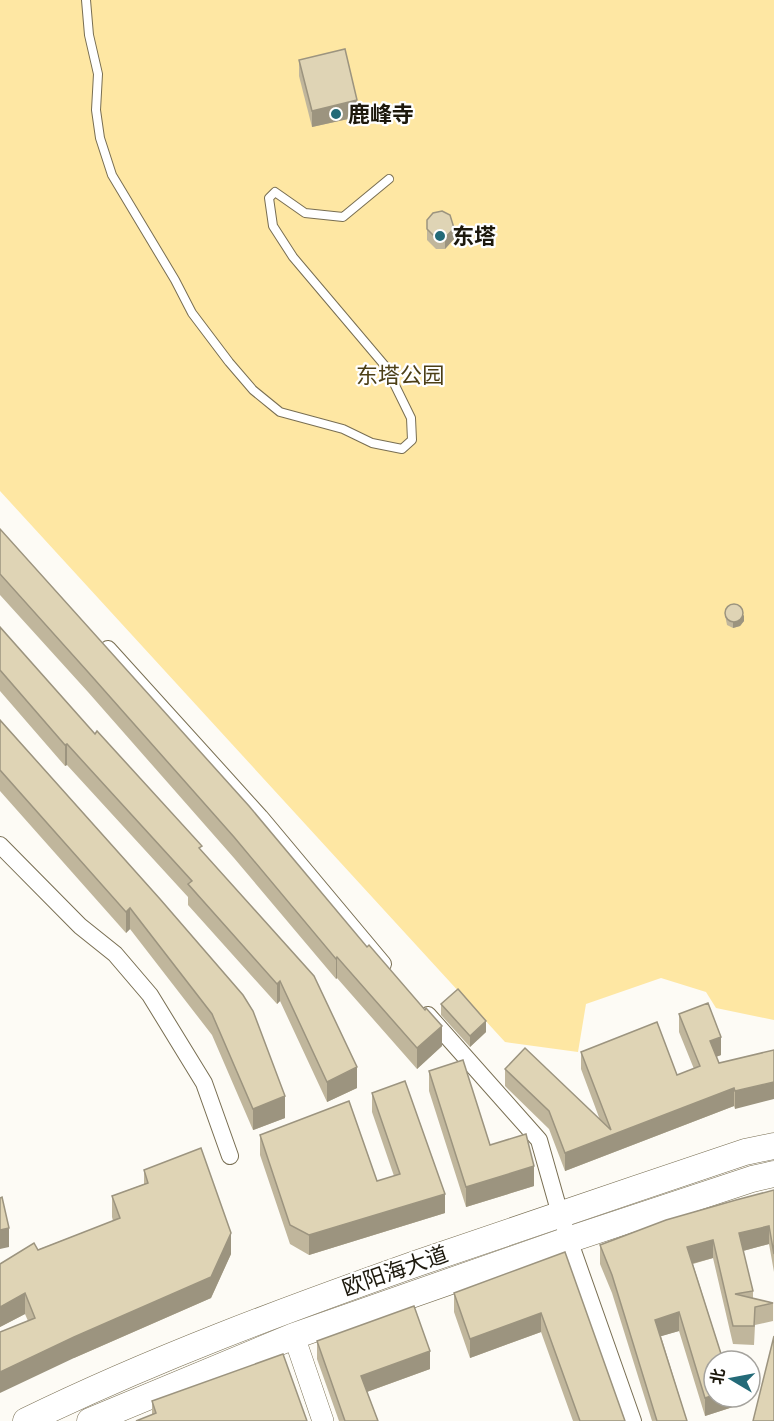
<svg xmlns="http://www.w3.org/2000/svg" width="774" height="1421" viewBox="0 0 774 1421" font-family="Signika,'Noto Sans SC',sans-serif">
  <style>
    .green { fill: #fee7a3 }
    .lines { fill: none; stroke-linecap: round; stroke-linejoin: round }
    .service-casing { stroke: #786e52; stroke-width: 10 }
    .minor-casing { stroke: #786e52; stroke-width: 18 }
    .tertiary-casing { stroke: #786e52; stroke-width: 22 }
    .primary-casing { stroke: #786e52; stroke-width: 27 }
    .service { stroke: #fff; stroke-width: 8 }
    .minor { stroke: #fff; stroke-width: 16 }
    .tertiary { stroke: #fff; stroke-width: 21 }
    .primary { stroke: #fff; stroke-width: 26 }
    .wall { fill: #c0b69c }
    .shaded-wall { fill: #9c947f }
    .building { fill: #dfd4b5; stroke: #9c947f; stroke-width: 1.5 }
    .poi-dot { fill: #236a78; stroke: #fff; stroke-width: 2 }
    .labels { text-anchor: middle; dominant-baseline: central; stroke-width: 4.5; stroke-linejoin: round; paint-order: stroke }
    .poi-label { font-size: 22px; font-weight: bold; fill: #1d190d; stroke: #fff; text-anchor: start }
    .park-label { font-size: 22px; fill: #4c3f16; stroke: #fff }
    .street-label { font-size: 22px; fill: #1d190d; stroke: #fff }
  </style>
  <rect width="100%" height="100%" fill="#fdfbf5"/>
  <path class="green" d="M0,0h774v1020l-58,-12 -10,-16 -45,-14 -75,26 -8,48 -73,-10 -505,-551z"/>
  <g class="lines">
    <defs>
      <path id="service" d="M86,0l3,35 9,39 -2,36 4,28 12,37 63,105 17,33 37,49 24,28 27,22 63,17 29,14 30,6 10,-9 -1,-22 -25,-51 -93,-110 -20,-31 -4,-28 6,-6 30,21 38,4 46,-38"/>
      <g id="minor">
        <path d="M108,649l152,168 123,147"/>
        <path d="M0,845l80,81 35,28 35,41 54,88 26,73"/>
        <path d="M428,1015l111,125 21,74 73,207"/>
      </g>
      <path id="tertiary" d="M294,1336l29,85"/>
      <g id="primary">
        <path d="M26,1421c127,-62 259,-111 392,-158 109,-38 218,-74 327,-111l29,-6"/>
        <path d="M90,1421l204,-85 274,-96 184,-61 22,-5"/>
      </g>
    </defs>
    <use href="#service" class="service-casing"/>
    <use href="#minor" class="minor-casing"/>
    <use href="#tertiary" class="tertiary-casing"/>
    <use href="#primary" class="primary-casing"/>
    <use href="#service" class="service"/>
    <use href="#minor" class="minor"/>
    <use href="#tertiary" class="tertiary"/>
    <use href="#primary" class="primary"/>
  </g>
  <g class="wall">
    <path d="M299,60l58,57 -45,10 -13,-51z"/>
    <path d="M427,220l27,19 -9,10h-9l-9,-9z"/>
    <path d="M0,529l442,517 -25,23 -80,-91 -1,1 -102,-121 -146,-166 -88,-97z"/>
    <path d="M725,610l19,11 -4,5 -7,2 -6,-3 -2,-10z"/>
    <path d="M0,627l95,107 107,117 155,237 -30,14 -47,-101 -3,3 -89,-99v-8l-121,-132 -2,1 -65,-75z"/>
    <path d="M0,720l160,179 125,219 -32,12 -41,-95 -82,-106 -4,4 -126,-142z"/>
    <path d="M441,1004l45,28 -16,15 -29,-32z"/>
    <path d="M679,1014l42,41 -5,2 3,6 55,-13 -39,59 -1,-3 -169,65 -16,-42 -44,-43v-17l95,51 -19,-51v-17l96,23 17,-6 -15,-37z"/>
    <path d="M429,1071l61,74 44,41 -68,21 -37,-116z"/>
    <path d="M372,1093l73,120 -136,42 -19,-11 -30,-89v-20l117,46 17,-5 -22,-64z"/>
    <path d="M144,1170l87,84 -20,44 -137,60 -46,-37 -3,-7 -25,13v-63l113,-43 -1,-4v-21l32,-12z"/>
    <path d="M774,1190v82l-5,-28 -26,7 10,40v7l20,5v18l-18,4 -1,20 -21,-1 -20,-86 -20,6 30,96 13,37v9l-31,10 -26,-85 -18,5 26,85h-35l-40,-128 -12,-29v-19z"/>
    <path d="M565,1252l60,169h-52l-32,-89 -71,26 -16,-46v-19z"/>
    <path d="M317,1341l113,28 -63,23 11,29h-39l-22,-62z"/>
    <path d="M152,1401l155,20 -155,-6z"/>
  </g>
  <g class="shaded-wall">
    <path d="M357,100v17l-45,10v-16z"/>
    <path d="M454,228v11l-9,10v-11z"/>
    <path d="M744,615v6l-4,5 -7,2v-6z"/>
    <path d="M67,744v21l-2,1v-21z"/>
    <path d="M130,908v21l-4,4v-21z"/>
    <path d="M337,957v21l-1,1v-20z"/>
    <path d="M280,981v20l-3,3v-20z"/>
    <path d="M486,1021v11l-16,15v-11z"/>
    <path d="M442,1026v20l-25,23v-21z"/>
    <path d="M721,1037v18l-11,4v-18z"/>
    <path d="M357,1067v21l-30,14v-20z"/>
    <path d="M774,1082v17l-39,10v-18z"/>
    <path d="M734,1088v18l-169,65v-18z"/>
    <path d="M285,1096v22l-32,12v-21z"/>
    <path d="M534,1166v20l-68,21v-20z"/>
    <path d="M445,1194v19l-136,42v-20z"/>
    <path d="M769,1226v18l-30,8v-19z"/>
    <path d="M9,1228v19l-9,2v-19z"/>
    <path d="M231,1233v21l-20,44 -137,60 -74,35v-21z"/>
    <path d="M713,1240v18l-26,7v-18z"/>
    <path d="M25,1293v21l-25,13v-20z"/>
    <path d="M679,1312v19l-24,7v-18z"/>
    <path d="M541,1313v19l-71,26v-19z"/>
    <path d="M430,1351v18l-69,25v-18z"/>
    <path d="M714,1395v2h22v9l-31,10v-18z"/>
  </g>
  <g class="building">
    <path d="M345,49l12,51 -45,11 -13,-51z"/>
    <path d="M442,211l8,4 4,13 -9,10h-9l-9,-9v-9l6,-7z"/>
    <path d="M0,529l249,277 118,141 2,-2 56,65 1,-2 16,18 -25,22 -80,-91 -1,2 -102,-122 -146,-165 -88,-98z"/>
    <circle cx="734" cy="613" r="9"/>
    <path d="M0,627l95,107 2,-3 105,115 -3,2 115,128 43,91 -30,15 -47,-101 -3,3 -89,-100 4,-3 -125,-137 -2,1 -65,-75z"/>
    <path d="M0,720l160,179 83,96 10,16 32,85 -32,13 -41,-95 -82,-106 -4,4 -126,-142z"/>
    <path d="M458,989l28,32 -16,15 -29,-32z"/>
    <path d="M708,1003l13,34 -11,4 9,22 55,-13v32l-39,9 -1,-3 -169,65 -16,-42 -44,-42 20,-21 86,82 -30,-78 76,-30 20,53 23,-9 -21,-52z"/>
    <path d="M463,1060l27,85 36,-11 8,32 -68,21 -37,-116z"/>
    <path d="M405,1081l40,113 -136,41 -19,-10 -30,-90 89,-34 28,80 23,-7 -28,-81z"/>
    <path d="M201,1148l30,85 -20,44 -137,60 -74,35v-40l35,-14 -10,-25 -25,14v-43l34,-21 4,7 82,-32 -8,-22 36,-13 -4,-13z"/>
    <path d="M774,1190v64l-5,-28 -30,7 14,58 -18,3 38,9 -18,4 -1,19h-21l-20,-86 -26,7 36,113 4,-1 1,2h-14v34l-9,3 -26,-86 -24,8 32,101h-30l-45,-146 -12,-30 66,-25 70,-20z"/>
    <path d="M2,1197l7,31 -9,2v-32z"/>
    <path d="M565,1252l60,169h-45l-39,-108 -71,26 -16,-46z"/>
    <path d="M414,1306l16,45 -69,25 17,45h-33l-28,-80z"/>
    <path d="M774,1336v85h-21z"/>
    <path d="M283,1354l24,67h-171l20,-8 -4,-12z"/>
  </g>
  <g class="poi-dot">
    <circle cx="336" cy="114" r="6"/>
    <circle cx="440" cy="236" r="6"/>
  </g>
  <g class="labels">
    <g class="poi-label">
      <text x="348" y="114">鹿峰寺</text>
      <text x="452" y="236">东塔</text>
    </g>
    <g class="park-label">
      <text x="400" y="375">东塔公园</text>
    </g>
    <g class="street-label">
      <text transform="translate(395 1271) rotate(-19)">欧阳海大道</text>
    </g>
  </g>
  <g transform="translate(732 1379) rotate(280)"><circle r="28" fill="#ffffff" stroke="#a5a39e" stroke-width="1.5"/>
  <path d="M0-4.5L10 22L0 15L-10 22Z" fill="#236a78"/>
  <text y="-9" font-size="16" font-weight="bold" text-anchor="middle" fill="#1d190d">北</text>
  </g>
</svg>
